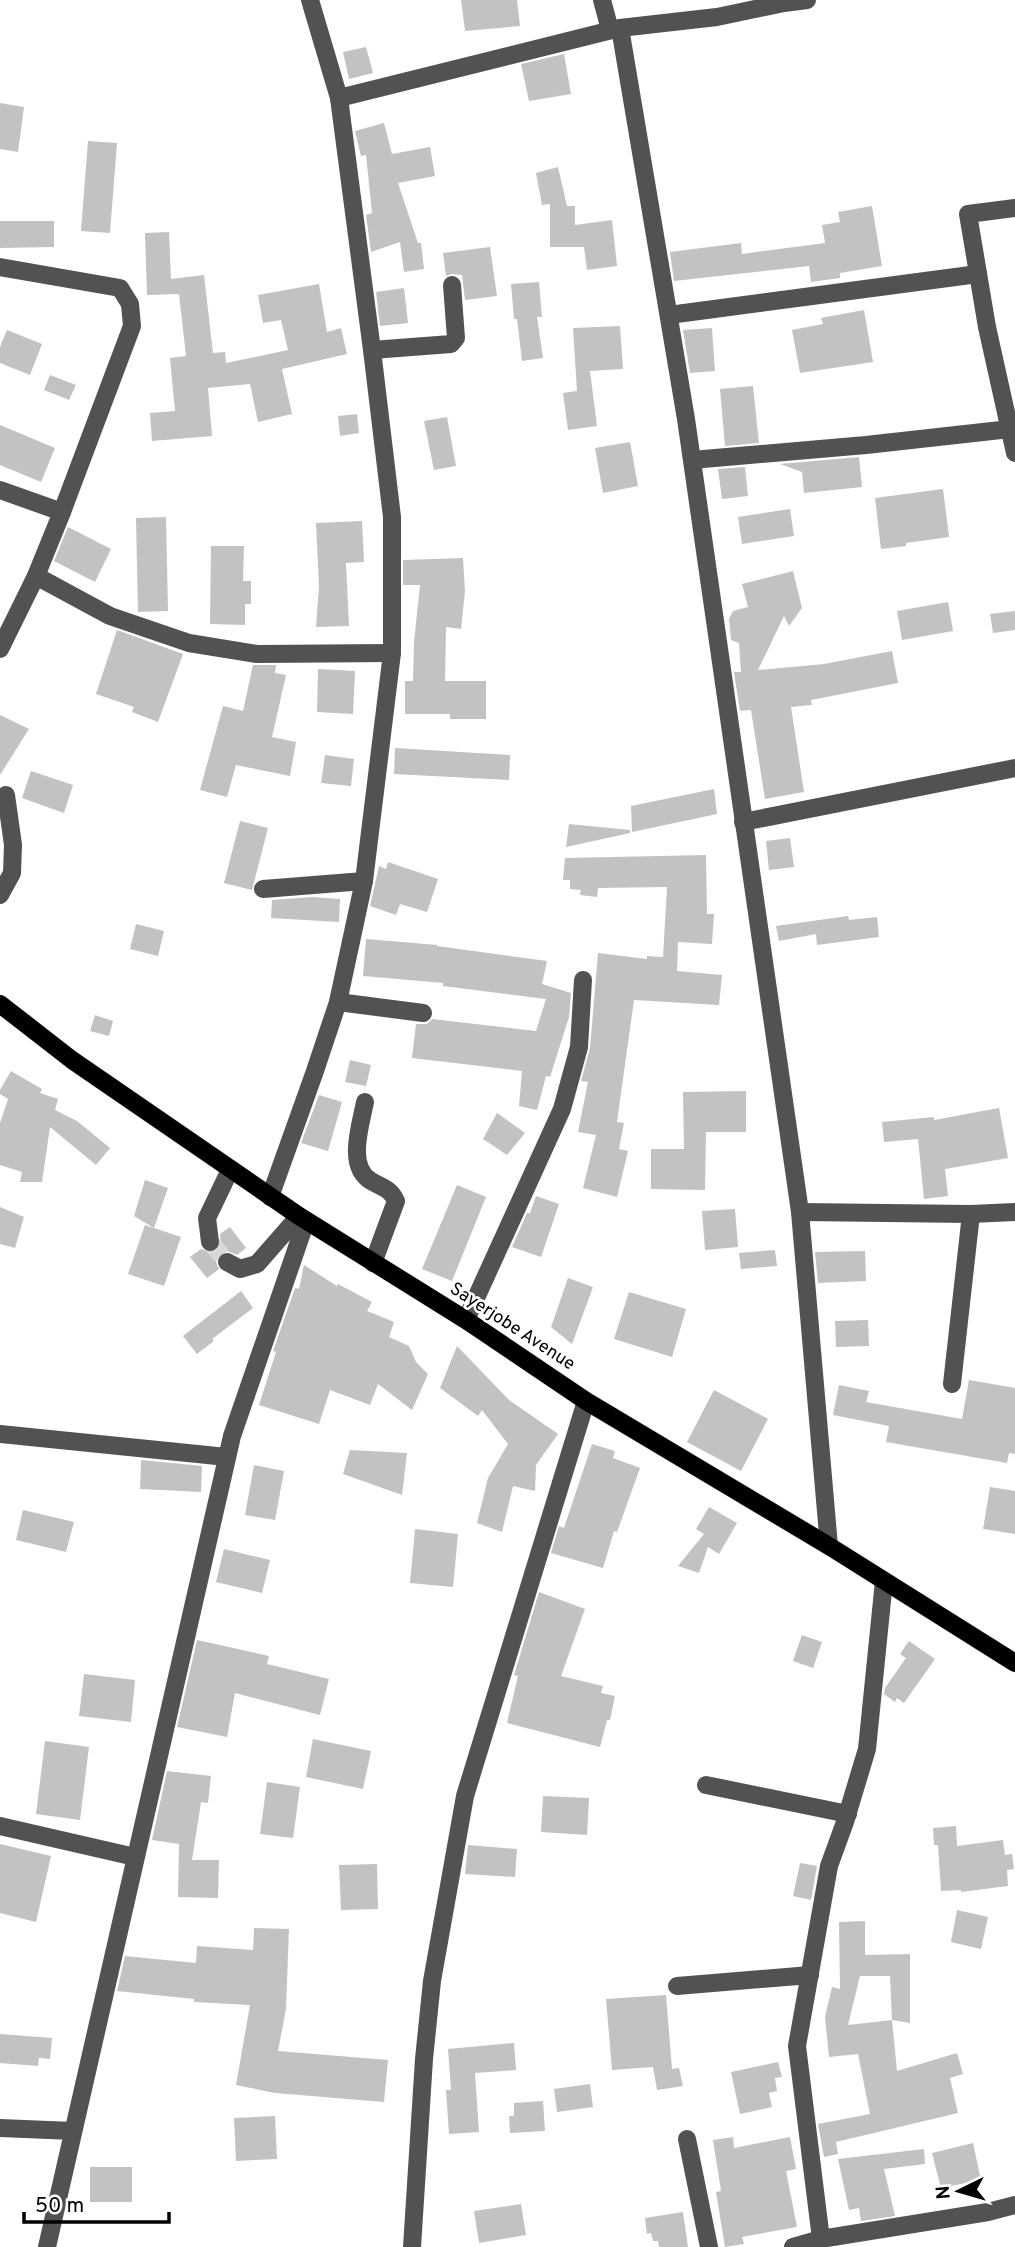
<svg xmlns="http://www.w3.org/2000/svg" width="1015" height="2247" viewBox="0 0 1015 2247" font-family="Overpass,sans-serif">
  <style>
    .building { fill: #c2c2c2; fill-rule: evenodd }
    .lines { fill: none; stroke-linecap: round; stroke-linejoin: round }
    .minor-tunnel { stroke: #d9d9d9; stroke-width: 18; stroke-dasharray: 18 9; stroke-linecap: butt }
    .major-casing { stroke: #dbdbdb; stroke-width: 19 }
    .minor { stroke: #525252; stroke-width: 18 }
    .major { stroke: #000; stroke-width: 18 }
    .labels { text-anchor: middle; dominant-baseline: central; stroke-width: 5; stroke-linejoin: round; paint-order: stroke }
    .street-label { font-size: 18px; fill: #000; stroke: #fff }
  </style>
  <rect width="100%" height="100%" fill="#fff"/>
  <g class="building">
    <path d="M461,0h56l3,26 -55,5z"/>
    <path d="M366,47l7,26 -24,6 -6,-27z"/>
    <path d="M564,54l7,40 -42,7 -8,-37z"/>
    <path d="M0,103l24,4 -6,45 -18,-3z"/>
    <path d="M384,123l8,31 38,-7 5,29 -37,7 20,60h3l3,26 -20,3 -4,-30 -29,10 -5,-37 6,-2 -6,-58 -5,1 -6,-25z"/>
    <path d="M88,141l29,2 -7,90 -29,-2z"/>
    <path d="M558,167l9,39h8v19l37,-5 5,46 -30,4 -3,-23h-34v-43l-8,1 -6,-32z"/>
    <path d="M872,206l10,60 -42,7v5l-29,4 -2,-16 -135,15 -4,-29 71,-9 1,11 83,-11 -3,-18 18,-3 -2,-10z"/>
    <path d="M0,221h54v26l-54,1z"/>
    <path d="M169,232l2,47 33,-4 9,78 12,-1 1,11 62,-13 -7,-30 -18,3 -5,-28 61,-11 8,48 14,-4 6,26 -65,15 10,45 -34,8 -8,-38 -42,4 4,48 -60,5 -2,-28 25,-2 -5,-53 16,-2 -7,-62 -32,1 -2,-62z"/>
    <path d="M490,247l7,49 -32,4 -3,-25 -10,-1 -6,2 -3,-23z"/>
    <path d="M539,282l3,35h-5l6,41 -21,3 -5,-42h-3l-3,-35z"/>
    <path d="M404,288l4,35 -28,3 -4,-34z"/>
    <path d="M864,310l9,52 -73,11 -8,-43 31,-6 -2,-6z"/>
    <path d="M620,326l3,43 -33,2 7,55 -29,4 -5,-37 14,-2 -4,-63z"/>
    <path d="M712,328l3,43 -25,2 -7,-43z"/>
    <path d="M7,330l35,14 -12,31 -30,-12v-16z"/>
    <path d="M50,375l26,10 -7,15 -25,-10z"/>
    <path d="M753,386l6,57 -34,3 -5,-57z"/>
    <path d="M357,414l2,19 -19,3 -2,-20z"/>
    <path d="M447,417l9,49 -22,4 -10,-49z"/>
    <path d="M0,425l55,23 -14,34 -41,-17z"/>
    <path d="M630,442l8,44 -35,7 -8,-45z"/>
    <path d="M859,457l3,30 -58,6 -2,-21 -22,-8z"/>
    <path d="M745,467l3,29 -26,3 -4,-30z"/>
    <path d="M943,489l6,48 -43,6v3l-25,3 -6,-51z"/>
    <path d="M790,509l4,27 -52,8 -4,-27z"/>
    <path d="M166,517l2,94 -30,1 -2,-94z"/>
    <path d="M362,521l2,41 -18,1 3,63 -33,1 3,-41 -3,-63z"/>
    <path d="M68,527l43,22 -16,33 -41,-21z"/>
    <path d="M211,546h33l-1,35h8v23h-6v21l-35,-1z"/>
    <path d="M463,558l2,33 -4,38 -15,-2 -1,54h41v38h-36v-5h-45v-33h8l1,-39 6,-57h-17v-25z"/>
    <path d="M793,571l9,37 -13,18 -5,-10 -26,54 66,-6 68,-13 6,32 -87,17 1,5 -21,2 13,85 -39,7 -14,-89 -11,1 -6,-39h7l-2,-29 -8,-3 -2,-21 4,-8 15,-4 -6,-23z"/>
    <path d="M948,602l5,29 -51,9 -5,-29z"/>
    <path d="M1015,611v19l-22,3 -3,-19z"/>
    <path d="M117,630l66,24 -25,68 -26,-10 2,-5 -38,-13z"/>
    <path d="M253,665h23l-1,8 11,2 -14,62 24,5 -6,34 -54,-11 -9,32 -27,-7 23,-84 20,5z"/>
    <path d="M318,669l37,2 -2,43 -36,-2z"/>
    <path d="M0,715l29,14 -29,46z"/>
    <path d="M395,748l115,7 -1,25 -115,-6z"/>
    <path d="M325,755l29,4 -3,27 -30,-3z"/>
    <path d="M31,771l42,14 -9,28 -42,-15z"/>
    <path d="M714,789l3,25 -85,18 -1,-26z"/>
    <path d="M240,821l28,7 -16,62 -28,-7z"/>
    <path d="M569,824l61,6v3l-64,14z"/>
    <path d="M790,838l4,29 -25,3 -3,-29z"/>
    <path d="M706,855l1,59h7l-2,30 -34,-2 -1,29 45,4 -3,30 -85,-5 -17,122 7,1 -5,26 9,2 -11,46 -34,-9 13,-53 -18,-3 10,-50 -7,-1 9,-33 8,-95 49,6v-3l16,1 4,-70 -69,1 -1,9 -17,-2 1,-5 -11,-1v-9h-7l2,-22z"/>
    <path d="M388,862l50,17 -11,33 -27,-8 -4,11 -26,-9 9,-40 7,3z"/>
    <path d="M312,897l28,2 -1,23 -68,-4 1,-18z"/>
    <path d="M848,916l1,4 28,-3 2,20 -62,8 -1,-11 -37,7 -3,-15z"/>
    <path d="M136,924l28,7 -6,25 -28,-7z"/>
    <path d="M366,939l71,6v1l110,15 -5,23 29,9 -2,24 -19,60 -4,-1 -9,34 -18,-4 3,-35 -110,-13 4,-34h11l5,-5 104,12 10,-32 -103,-13v-3l-80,-7z"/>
    <path d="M95,1015l18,6 -4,15 -19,-5z"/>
    <path d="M350,1060l21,5 -5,21 -21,-4z"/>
    <path d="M11,1071l31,18 -2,4 18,6 -3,11 22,11 33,27 -14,17 -46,-38 -8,55h-22l2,-10 -22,-7v-42l8,-24 -8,-5v-4z"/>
    <path d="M746,1091v41h-40l-1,58 -54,-1v-40h33l-1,-57z"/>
    <path d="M319,1095l23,7 -14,49 -27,-8z"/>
    <path d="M999,1108l9,50 -63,11 3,27 -24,3 -6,-60 -34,3 -2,-20 52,-5v3z"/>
    <path d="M497,1113l28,20 -18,22 -24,-16z"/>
    <path d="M145,1180l23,8 -14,40 -20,-12z"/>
    <path d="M457,1185l29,12 -34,84 -30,-12z"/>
    <path d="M536,1196l23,8 -18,53 -29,-10 15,-34h3z"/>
    <path d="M0,1207l24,10 -9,31 -15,-4z"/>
    <path d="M735,1209l3,38 -33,3 -3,-39z"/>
    <path d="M145,1225l36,12 -17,49 -36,-12z"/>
    <path d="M230,1227l16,21 -9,7 -10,-4 -7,2 -4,9 3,7 -12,9 -17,-21 11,-8 10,4 6,-2 4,-5 -1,-12z"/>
    <path d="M775,1250l2,16 -36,3 -2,-16z"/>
    <path d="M865,1251l1,30 -48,2 -3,-31z"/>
    <path d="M304,1265l33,21 1,-2 34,18 -5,9 27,11 -5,15 20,9 7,16 12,12 -16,36 -34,-26 -8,21 -40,-15 -11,34 -60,-19 17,-53 -3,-1 22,-63 4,1z"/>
    <path d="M568,1278l25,9 -21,57 -21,-17z"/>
    <path d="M241,1291l12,17 -41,31 2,2 -17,13 -14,-18z"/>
    <path d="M629,1292l57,17 -14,48 -58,-18z"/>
    <path d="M868,1320l1,26 -33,1 -1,-26z"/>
    <path d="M457,1346l52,54 49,34 -22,31 -1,26 -22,-5 -11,46 -25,-9 11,-45 20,-34 -26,-34 -4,6 -38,-28z"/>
    <path d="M969,1380l46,8v66l-6,-1 -2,10 -121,-21 3,-16 -56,-11 6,-30 30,6 -3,11 96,17z"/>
    <path d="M714,1390l54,29 -27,52 -54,-29z"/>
    <path d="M592,1444l23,7 -2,7 27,10 -23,64 -3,-1 -11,37 -52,-15 8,-27 5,2z"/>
    <path d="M350,1450l57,3 -5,42 -59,-21z"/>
    <path d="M141,1460l61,6 -1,26 -61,-3z"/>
    <path d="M254,1465l30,6 -9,49 -30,-5z"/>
    <path d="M990,1487l25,4v43l-32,-5z"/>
    <path d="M709,1507l28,16 -18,31 -11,-7 -9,26 -21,-7 26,-32 -8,-5z"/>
    <path d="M23,1510l51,12 -8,30 -50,-12z"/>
    <path d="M415,1529l43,5 -5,53 -43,-4z"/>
    <path d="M224,1549l46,11 -8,33 -46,-11z"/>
    <path d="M539,1592l46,17 -24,67 42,10 -2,7 14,3 -5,24h-3l-7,27 -93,-24 11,-47 -4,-1z"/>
    <path d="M802,1635l20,7 -9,26 -20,-7z"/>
    <path d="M197,1640l72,16 -2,8 62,15 -9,36 -85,-22 -8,44 -50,-10z"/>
    <path d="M909,1641l26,18 -31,44 -7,-5 -2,4 -11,-8 1,-6 21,-30 -6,-4z"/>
    <path d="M84,1674l51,6 -4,42 -52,-6z"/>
    <path d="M313,1739l58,12 -8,38 -57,-12z"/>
    <path d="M45,1741l44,6 -9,73 -44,-6z"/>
    <path d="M167,1771l44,5 -3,27 -7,-1 -9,58h27l-1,38 -40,-1 1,-53 -27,-4z"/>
    <path d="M267,1782l33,5 -7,51 -33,-4z"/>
    <path d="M543,1796l46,2 -2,37 -46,-3z"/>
    <path d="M956,1826l1,20 46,-6 2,15 7,-1 2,15 -7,1 1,16 -47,6v-2l-20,1 -3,-46h-4l-1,-17z"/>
    <path d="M0,1844l51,12 -15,66 -36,-9z"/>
    <path d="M468,1845l49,4 -2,28 -50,-3z"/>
    <path d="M800,1863l17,3 -6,34 -18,-4z"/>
    <path d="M377,1864l1,45 -37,1 -2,-45z"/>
    <path d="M957,1910l31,7 -7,32 -30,-7z"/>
    <path d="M865,1921v34l45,-1v69l-18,-3 5,51 60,-18 6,21 -13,4 8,35 -122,29 2,12 -14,3 -6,-33 52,-10 -12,-60 -29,3 -4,-40 7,-30 8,2 -1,-67zM860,1976h30l2,44 -44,5z"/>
    <path d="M254,1928l35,1 -3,80 -8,42 110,9 -4,42 -109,-9 -39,-8 14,-80 -56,-3v-3l-77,-8 8,-35 71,7 1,-17 56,4z"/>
    <path d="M666,1995l6,74 7,-1 4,18 -26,4 -4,-23 -41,3 -6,-71z"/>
    <path d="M0,2034l52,4 -2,21 -11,-1 -1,8 -38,-3z"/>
    <path d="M514,2043l2,27 -41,3 4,59 -30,2 -3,-44h5l-3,-41z"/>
    <path d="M778,2062l4,15 -7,1 2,13 -8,2 3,14 -32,7 -9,-42z"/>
    <path d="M590,2084l3,23 -36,5 -3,-23z"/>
    <path d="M543,2101l2,30 -35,2 -1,-17h5v-13z"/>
    <path d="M275,2116l2,43 -41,2 -2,-43z"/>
    <path d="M733,2137l1,11 56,-11 6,32 -10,2 11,56 -55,10 2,7 -19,3 -9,-55 5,-1 -8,-51z"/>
    <path d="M973,2143l8,37 -40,8 -9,-35z"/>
    <path d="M924,2149l1,15 -41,5 11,47 -34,5 -2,-13 -10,2 -11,-51z"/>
    <rect x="90" y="2167" width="42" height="35"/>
    <path d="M521,2204l5,31 -47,8 -5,-32z"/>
    <path d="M683,2212l5,35h-29l-1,-6h-5l-2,-8 -4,1 -2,-16z"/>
  </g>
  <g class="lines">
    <path class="minor-tunnel" d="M210,1242l17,20"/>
    <defs>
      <path id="major" d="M0,1004l72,56 227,156 167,104 120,81 243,145 186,117"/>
    </defs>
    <use href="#major" class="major-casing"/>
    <g class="minor">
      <path d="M602,0l8,30"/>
      <path d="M620,28l66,391 114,793 29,334"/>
      <path d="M339,98l281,-70 97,-11 67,-14 23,-3"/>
      <path d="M1015,208l-47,6 19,113 28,126"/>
      <path d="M0,267l120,21 10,16 2,22 -70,186 -26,64 -36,73"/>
      <path d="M669,315l309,-41"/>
      <path d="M372,350l79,-6 5,-6 -4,-53"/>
      <path d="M692,460l174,-15 144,-16"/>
      <path d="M0,490l62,22"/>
      <path d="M36,576l74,40 79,27 68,11 135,-1"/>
      <path d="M743,822l272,-54"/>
      <path d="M263,889l101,-8"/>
      <path d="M0,895l12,-22 1,-28 -7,-50"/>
      <path d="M338,1002l85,11"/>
      <path d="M365,1102c-4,22 -19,64 6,79 12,7 19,7 25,20l-23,62"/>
      <path d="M270,1197l45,-126 23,-69 26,-121 28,-228v-136l-20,-167 -33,-252 -29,-98"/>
      <path d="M800,1212l171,2 44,-2"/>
      <path d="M210,1242l-3,-24 23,-48"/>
      <path d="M227,1262l13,7 17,-5 42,-48"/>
      <path d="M466,1320l96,-211 17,-62 4,-67"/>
      <path d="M952,1384l19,-170"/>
      <path d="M0,1434l227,23"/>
      <path d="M706,1785l142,29"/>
      <path d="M0,1826l135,31"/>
      <path d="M677,1986l133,-11"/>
      <path d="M0,2128l73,3"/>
      <path d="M687,2139l22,108"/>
      <path d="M821,2239l-24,-193 32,-180 16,-44 22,-73 17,-168"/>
      <path d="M47,2247l185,-811 74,-215"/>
      <path d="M412,2247l12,-188 8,-78 33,-185 121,-395"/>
      <path d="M793,2247l28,-8 167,-27 27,-7"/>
    </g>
    <use href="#major" class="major"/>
  </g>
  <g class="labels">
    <g class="street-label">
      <text transform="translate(512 1327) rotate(33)">Sayerjobe Avenue</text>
    </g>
  </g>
  <g transform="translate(959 2191) rotate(265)" stroke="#ffffff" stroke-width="5" paint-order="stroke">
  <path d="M0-5L12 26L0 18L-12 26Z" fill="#000000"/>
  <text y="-10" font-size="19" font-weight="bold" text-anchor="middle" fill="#000000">N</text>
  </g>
  <path d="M24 2212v10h145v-10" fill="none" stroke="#000000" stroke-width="3.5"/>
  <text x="35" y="2212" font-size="21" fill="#000000" stroke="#ffffff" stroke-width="5" paint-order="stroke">50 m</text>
</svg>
